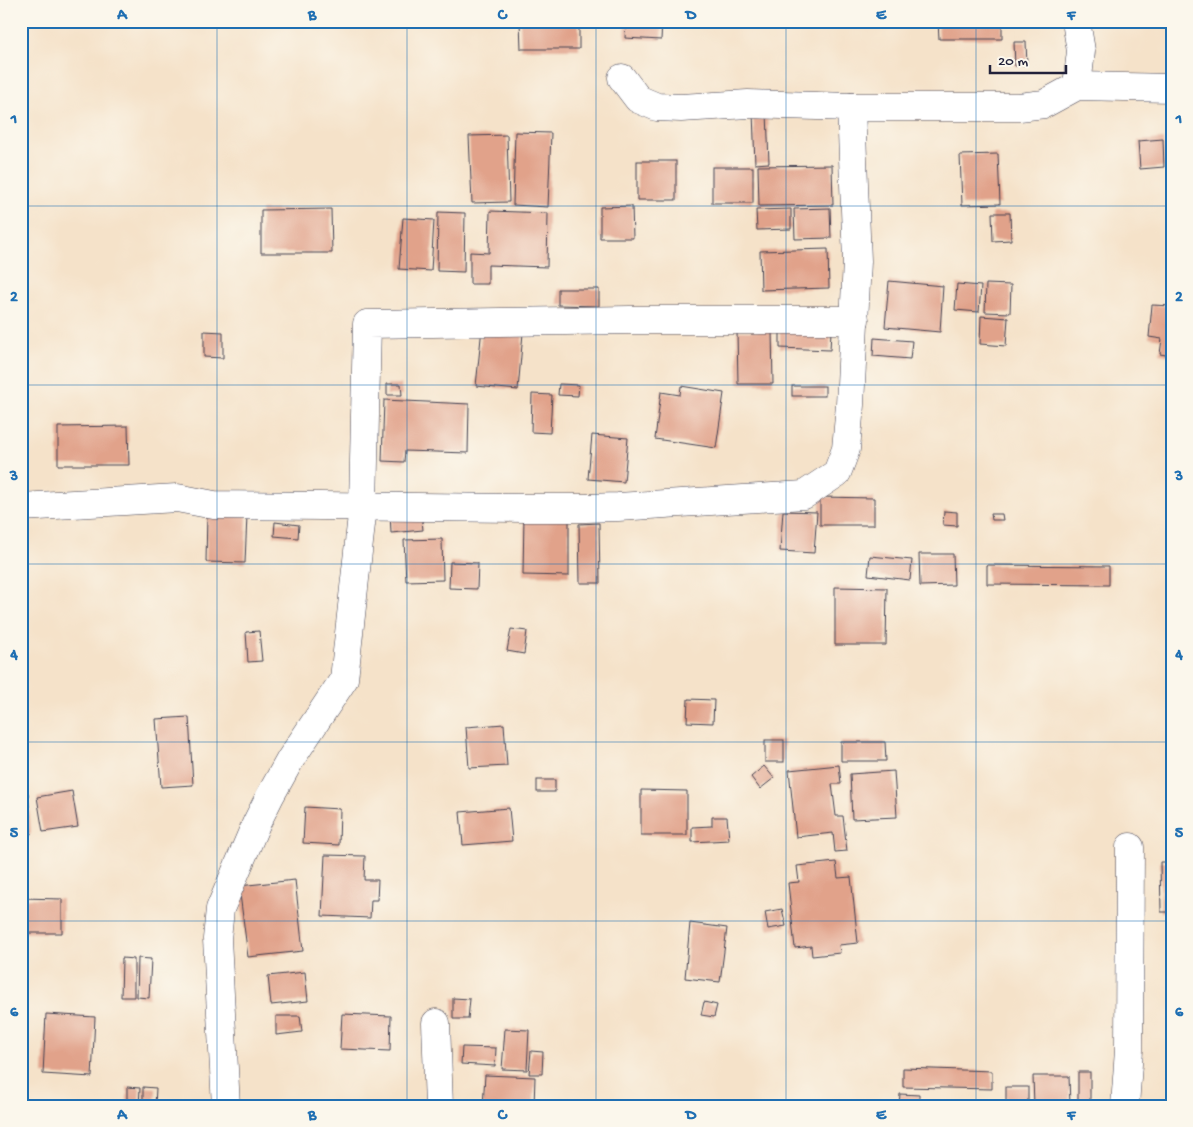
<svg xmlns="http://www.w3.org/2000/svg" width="1193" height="1127" viewBox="0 0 1193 1127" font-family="'Gochi Hand',sans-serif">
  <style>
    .building { fill: #e1a28a }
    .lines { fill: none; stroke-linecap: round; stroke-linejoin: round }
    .minor-casing { stroke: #423f50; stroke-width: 29 }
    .minor { stroke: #fff; stroke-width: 28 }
    .grid { fill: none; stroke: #1f6fb2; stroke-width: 1; stroke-opacity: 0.55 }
    .neatline { fill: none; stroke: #1f6fb2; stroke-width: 2 }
    .grid-label { font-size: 16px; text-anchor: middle; font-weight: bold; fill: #1f6fb2 }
  </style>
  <rect width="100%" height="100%" fill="#fbf7ec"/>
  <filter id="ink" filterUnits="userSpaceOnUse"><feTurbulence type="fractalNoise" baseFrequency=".02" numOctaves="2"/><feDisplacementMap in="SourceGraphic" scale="10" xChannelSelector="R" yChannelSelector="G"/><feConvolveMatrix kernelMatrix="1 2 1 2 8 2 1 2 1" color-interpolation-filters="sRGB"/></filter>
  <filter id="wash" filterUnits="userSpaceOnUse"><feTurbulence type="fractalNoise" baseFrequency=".0096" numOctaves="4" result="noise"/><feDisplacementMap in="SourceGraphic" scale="20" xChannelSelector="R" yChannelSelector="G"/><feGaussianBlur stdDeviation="1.12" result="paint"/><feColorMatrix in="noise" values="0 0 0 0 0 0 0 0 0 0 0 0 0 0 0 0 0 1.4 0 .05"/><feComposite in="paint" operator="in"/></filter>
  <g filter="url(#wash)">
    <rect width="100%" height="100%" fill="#f5e2c9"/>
    <g id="blocks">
      <g class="building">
        <path d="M520,21h59v28h-58z"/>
        <path d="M626,21h36l-1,19 -36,-2z"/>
        <path d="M938,21h64v18h-63z"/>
        <path d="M1014,42h12l1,23 -12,1z"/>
        <path d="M753,113h14l2,50 -14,1z"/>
        <path d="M515,132l36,1 -3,74 -35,-2z"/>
        <path d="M507,135l2,67 -37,1 -3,-67z"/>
        <path d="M1163,139l1,28 -24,2 -2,-28z"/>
        <path d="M998,154l2,50 -38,1 -2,-50z"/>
        <rect x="637" y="161" width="39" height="39"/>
        <path d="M832,165l1,40 -74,1 -1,-40z"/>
        <rect x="712" y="167" width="41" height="36"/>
        <path d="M632,206l1,32h-33v-31z"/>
        <path d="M830,208l1,30 -36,1 -1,-30z"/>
        <path d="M331,209l1,44h-71v-43z"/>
        <path d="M791,209v20l-34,1 -1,-20z"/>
        <path d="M490,211l58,2 -1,54 -59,-2v19h-18v-32l19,1z"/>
        <path d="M438,212l27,1 -1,59 -27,-1z"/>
        <path d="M992,213h18l1,27 -18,1z"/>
        <path d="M403,218l31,2 -3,51 -32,-2z"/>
        <path d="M828,249l1,39 -68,2 -1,-39z"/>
        <path d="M889,281l54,5 -3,46 -55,-5z"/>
        <path d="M957,284l24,2 -2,26 -24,-2z"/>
        <path d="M986,284l25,1 -1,28 -25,-1z"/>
        <path d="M558,289h41v17l-41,-1z"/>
        <path d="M1152,305l20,1v50l-12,-2 2,-15 -13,-2z"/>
        <path d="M981,316l27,2 -2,28 -26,-2z"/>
        <path d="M482,328l41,5 -5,57 -42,-4z"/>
        <path d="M780,329l51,2 -1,19 -50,-2z"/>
        <path d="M204,331l19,1v26l-19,-1z"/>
        <path d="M737,331h35l1,53h-35z"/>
        <path d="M874,338l38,3 -2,18 -37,-3z"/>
        <path d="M387,384h14l1,11h-15z"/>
        <path d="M559,384l20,1 -1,11 -20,-1z"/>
        <path d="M681,386l43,7 -8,55 -61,-9 6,-47 19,3z"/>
        <rect x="792" y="386" width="33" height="10"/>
        <path d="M532,394l20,1 -2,38 -19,-1z"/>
        <path d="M384,400l85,4 -1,49 -63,-2 -1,11 -22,-1z"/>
        <path d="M128,426l1,39h-71v-38z"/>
        <path d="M592,435l36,3 -4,44 -36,-3z"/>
        <path d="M820,497l54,1v27h-54z"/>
        <path d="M421,511l2,19 -32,3 -1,-20z"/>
        <path d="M783,511l34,1 -3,41 -34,-2z"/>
        <path d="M944,511l13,1v14l-14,-1z"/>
        <path d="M207,513l40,2 -2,48 -39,-1z"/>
        <path d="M991,514h11l1,6h-11z"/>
        <path d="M524,515l45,1v60l-46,-1z"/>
        <path d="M275,522l24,3 -1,13 -24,-2z"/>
        <path d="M599,523l1,60h-20l-1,-59z"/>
        <path d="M442,539l1,41 -37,1 -2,-41z"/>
        <path d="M919,554h34l1,31 -34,1z"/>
        <path d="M870,556l42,4 -2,20 -42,-5z"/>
        <path d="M450,562l28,1 -1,26 -28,-1z"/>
        <path d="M987,565l122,1v19l-122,-1z"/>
        <path d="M835,587l52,1 -1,57h-51z"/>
        <path d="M511,629l16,2 -3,23 -17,-3z"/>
        <path d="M259,631l3,30 -14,1 -2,-30z"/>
        <path d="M688,699l26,1 -1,23 -26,-1z"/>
        <path d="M189,717l4,68 -32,2 -5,-68z"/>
        <path d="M504,724l3,42 -38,2 -3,-41z"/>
        <rect x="765" y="740" width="19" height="22"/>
        <path d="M841,742h44l1,19h-45z"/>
        <path d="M839,765l2,19h-9l4,32h7l4,35 -12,1 -2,-19 -37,4 -7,-67z"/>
        <path d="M764,766l10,12 -14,11 -9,-12z"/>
        <path d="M894,771l3,46 -45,2 -2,-45z"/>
        <rect x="537" y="780" width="18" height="12"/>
        <path d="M641,790l46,1v44h-46z"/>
        <path d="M72,791l6,36 -35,5 -6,-35z"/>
        <path d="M28,793l3,41 -10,1v-41z"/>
        <path d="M305,807l35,2 -1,36 -36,-2z"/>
        <path d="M509,808l3,33 -49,4 -3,-33z"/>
        <path d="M712,817h15l2,23 -37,2v-15l20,-1z"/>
        <path d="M325,855l40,1 -1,24h14l-1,20h-6l-1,18 -48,-2z"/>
        <path d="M836,862l2,16 13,-1 7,66 -19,2 1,8 -28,3 -1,-10 -16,2 -7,-65 11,-1 -2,-16z"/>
        <path d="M1160,862h12v50h-11z"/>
        <path d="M295,880l8,71 -55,6 -9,-71z"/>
        <path d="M21,898l41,1v34h-41z"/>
        <path d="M782,909l4,17 -18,3 -3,-17z"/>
        <path d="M690,923l37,5 -7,54 -35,-4z"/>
        <path d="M122,958l12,1v38h-13z"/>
        <path d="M138,958l13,1 -2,39 -12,-1z"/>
        <path d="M305,972l3,29 -37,4 -3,-29z"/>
        <path d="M453,998l17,1 -2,20h-15z"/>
        <path d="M704,1002l13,3 -3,12 -13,-2z"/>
        <path d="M46,1014l49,3 -3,60 -49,-3z"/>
        <path d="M342,1014l49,2 -1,35 -50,-2z"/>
        <path d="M276,1016h24l2,16 -26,3z"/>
        <path d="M505,1029l24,1 -2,40 -25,-1z"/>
        <path d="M462,1047l34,1 -1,18 -34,-2z"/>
        <path d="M531,1051l12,1 -1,22h-13z"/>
        <path d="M903,1068l89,3v18l-89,-2z"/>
        <rect x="1078" y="1072" width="12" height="34"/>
        <path d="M485,1075l50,2 -1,29h-51z"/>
        <path d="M1033,1076h36l1,30h-36z"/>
        <path d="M127,1087l13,1 -1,18h-12z"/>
        <path d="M143,1087l13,1 -1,18h-12z"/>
        <rect x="1006" y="1087" width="22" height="19"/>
        <path d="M900,1094l19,1v11h-20z"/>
      </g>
    </g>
  </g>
  <g filter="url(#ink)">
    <use href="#blocks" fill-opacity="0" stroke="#423f50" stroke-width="1"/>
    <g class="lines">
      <defs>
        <g id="minor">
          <path d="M1076,21l5,30 -4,35"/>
          <path d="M622,78l16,21 19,8 24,1 67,-4 103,3h168l25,-3 33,-18 95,2"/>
          <path d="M21,507l156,-9 37,7 311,3h60l33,-1 186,-12 33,-22 9,-24 4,-44 7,-144 -6,-154"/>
          <path d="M436,1023l3,83"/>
          <path d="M226,1106l-9,-167 3,-30 36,-85 14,-28 20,-36 54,-81 19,-173 4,-182 263,-4h225"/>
          <path d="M1125,1106l4,-56 1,-203"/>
        </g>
      </defs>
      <use href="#minor" class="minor-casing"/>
      <use href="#minor" class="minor"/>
    </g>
  </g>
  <path class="grid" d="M217,21v1085M407,21v1085M596,21v1085M786,21v1085M976,21v1085M21,206h1151M21,385h1151M21,564h1151M21,742h1151M21,921h1151"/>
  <rect width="1193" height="1127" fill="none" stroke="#fbf7ec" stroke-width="55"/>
  <path d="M990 65v8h76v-8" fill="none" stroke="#22223b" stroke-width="2.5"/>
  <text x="998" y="65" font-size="15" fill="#22223b" stroke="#fbf7ec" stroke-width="4" paint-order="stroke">20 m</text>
  <rect x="28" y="28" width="1138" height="1072" class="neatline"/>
  <g class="grid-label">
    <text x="122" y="19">A</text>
    <text x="312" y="19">B</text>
    <text x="502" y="19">C</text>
    <text x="691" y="19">D</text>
    <text x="881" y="19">E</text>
    <text x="1071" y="19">F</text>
    <text x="14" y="123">1</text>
    <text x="1179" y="123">1</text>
    <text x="14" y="301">2</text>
    <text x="1179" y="301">2</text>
    <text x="14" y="480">3</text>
    <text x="1179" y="480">3</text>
    <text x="14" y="659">4</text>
    <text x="1179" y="659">4</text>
    <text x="14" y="837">5</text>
    <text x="1179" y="837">5</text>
    <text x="14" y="1016">6</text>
    <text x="1179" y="1016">6</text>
    <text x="122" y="1119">A</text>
    <text x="312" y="1119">B</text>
    <text x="502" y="1119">C</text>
    <text x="691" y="1119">D</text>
    <text x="881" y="1119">E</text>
    <text x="1071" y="1119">F</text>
  </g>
</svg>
